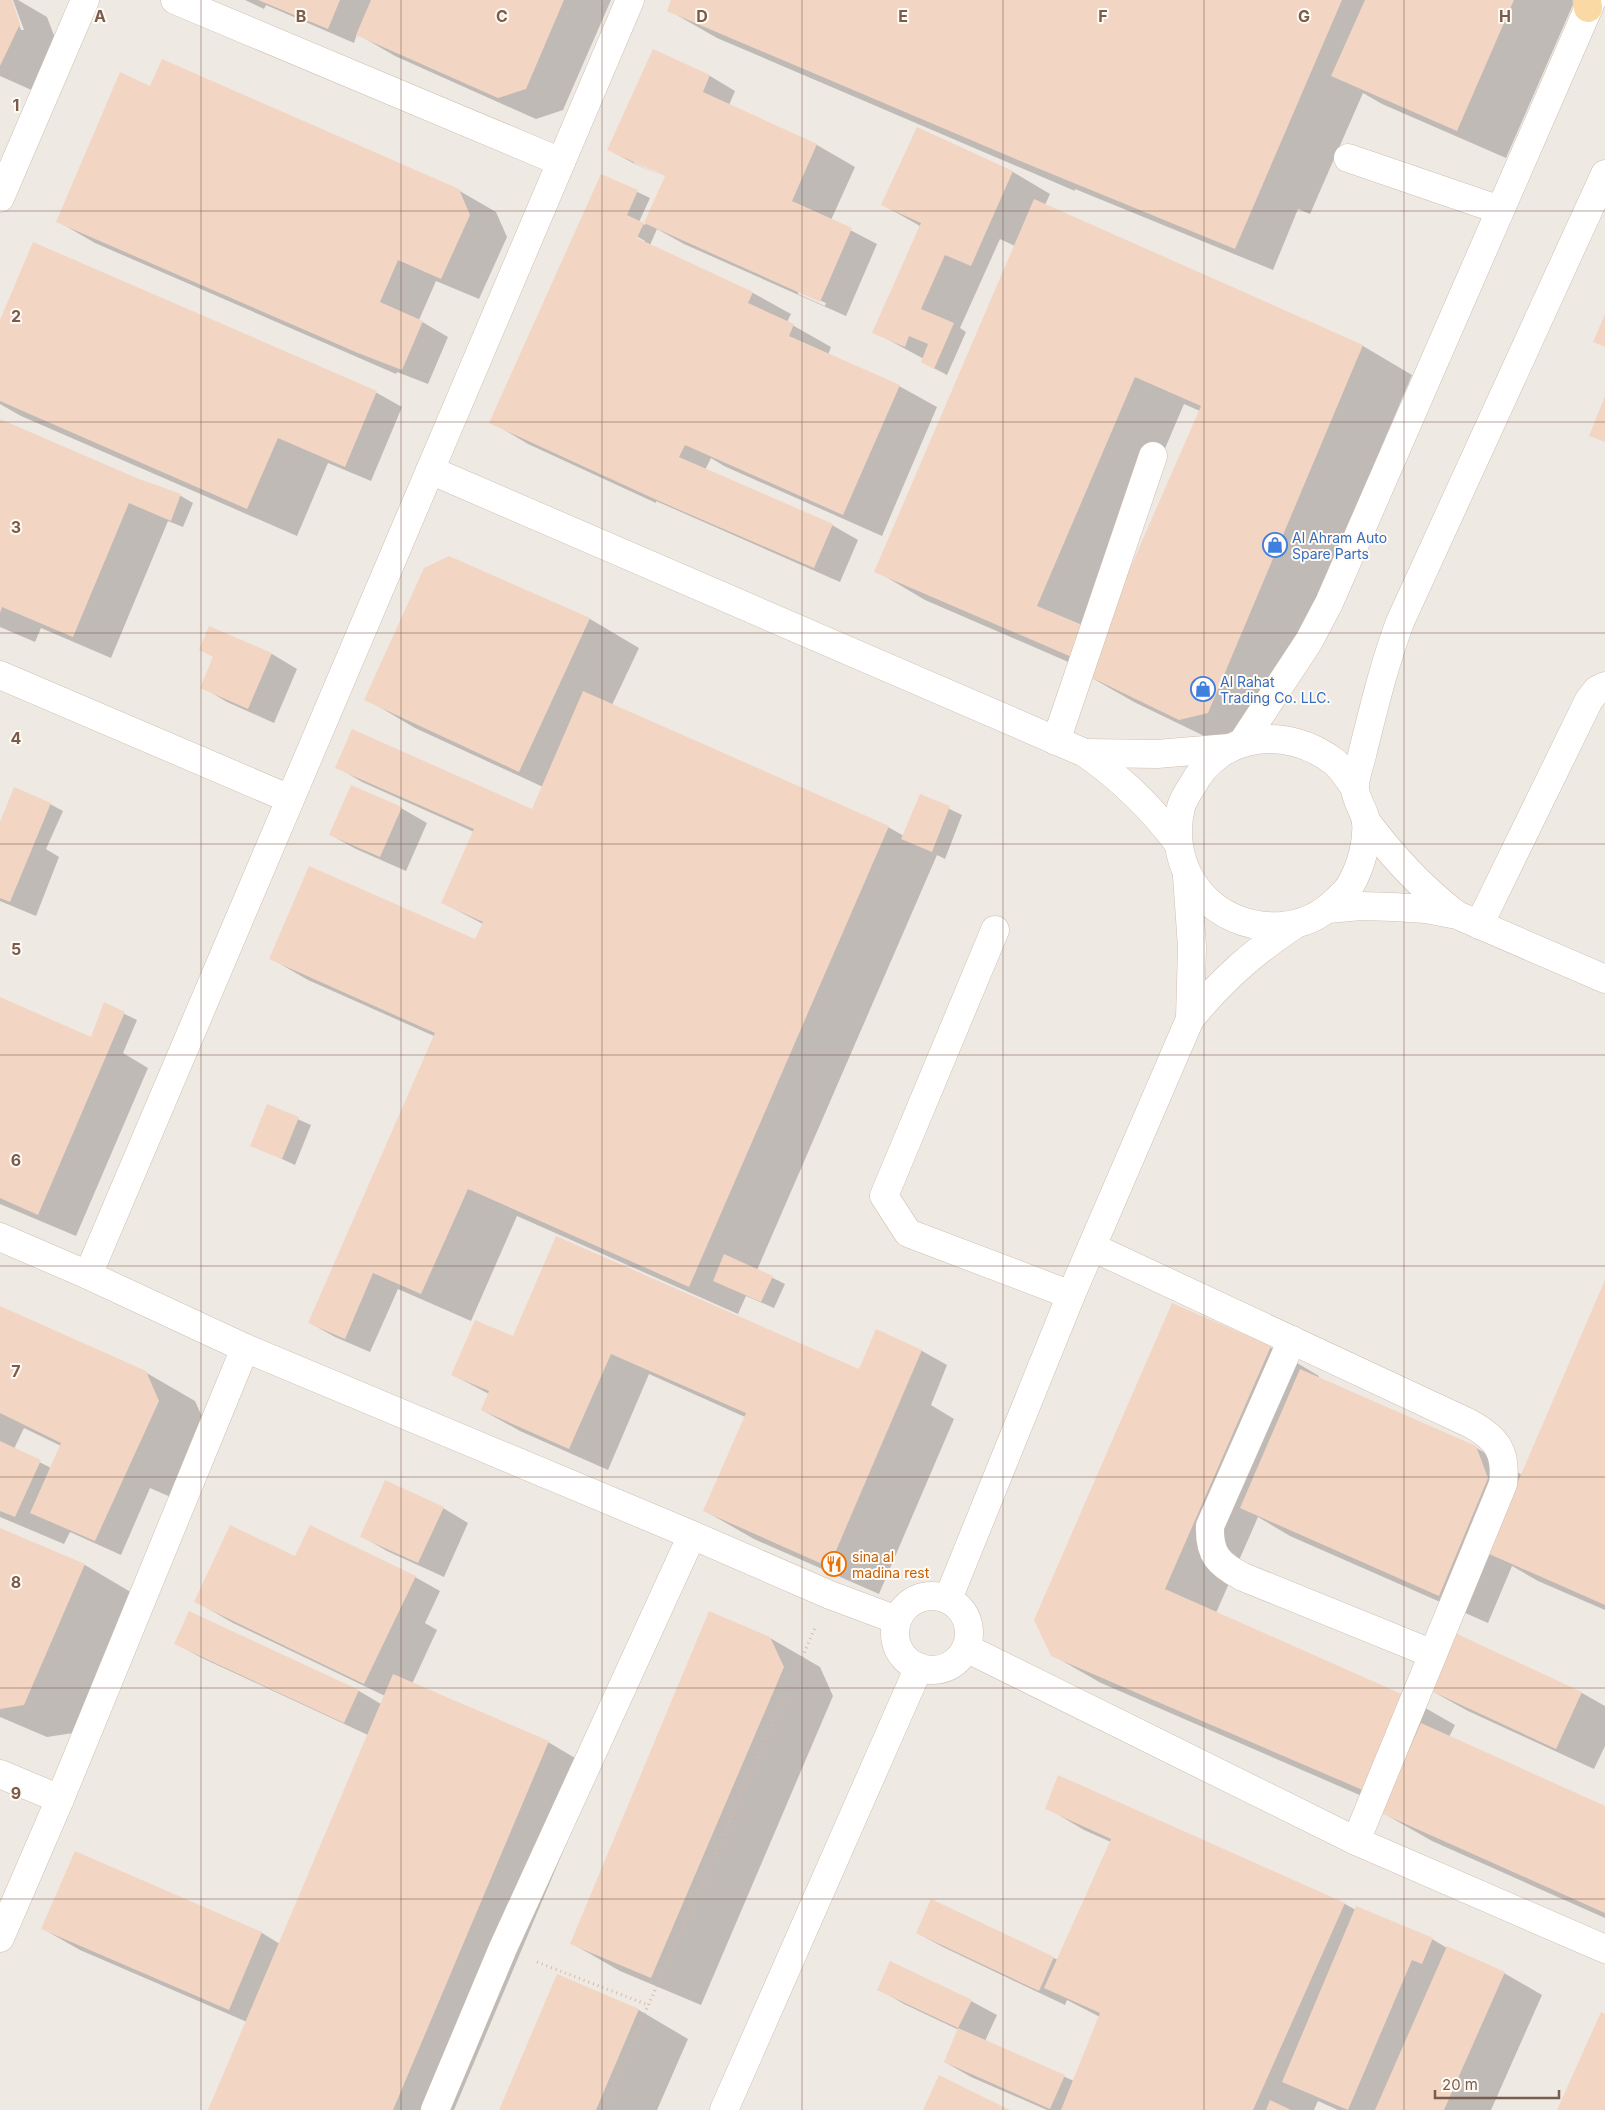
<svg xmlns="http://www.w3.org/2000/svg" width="1605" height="2110" viewBox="0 0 1605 2110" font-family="Inter,sans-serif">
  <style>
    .industrial { fill: #efe9e4 }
    .shadow { fill: #0003; fill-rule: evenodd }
    .building { fill: #f3d5c3 }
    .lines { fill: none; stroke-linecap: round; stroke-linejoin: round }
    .minor-casing { stroke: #d1beb0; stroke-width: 29 }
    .major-casing { stroke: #dad1cd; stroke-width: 29 }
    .path { stroke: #d9b8a5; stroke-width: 3; stroke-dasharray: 1 4; stroke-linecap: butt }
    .minor { stroke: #fff; stroke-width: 28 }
    .major { stroke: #fbd9a5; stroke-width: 28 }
    .grid { fill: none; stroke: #7a5c4d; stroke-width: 1; stroke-opacity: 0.55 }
    .labels { text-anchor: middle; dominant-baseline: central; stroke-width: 4; stroke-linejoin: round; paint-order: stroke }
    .shop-label { font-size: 14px; fill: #366cbe; stroke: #fffaf3; text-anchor: start }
    .food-label { font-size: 14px; fill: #c56008; stroke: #fffaf3; text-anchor: start }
    .grid-label { font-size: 16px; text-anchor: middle; font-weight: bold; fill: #7a5c4d; stroke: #fffaf3; stroke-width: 4; stroke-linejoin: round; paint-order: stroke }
  </style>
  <rect width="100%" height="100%" fill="#fdf6ec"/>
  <rect class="industrial" x="0" y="0" width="1605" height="2110"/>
  <g class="shadow">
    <path d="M0,0h10l11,30h3l-11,-30h5l29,17 11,29 -22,46 -36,-16z"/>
    <path d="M245,0h366l-48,110 -27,9 -141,-63 -38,-22 -3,9 -88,-38 -2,4z"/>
    <path d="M673,0h902l-69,158 -124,-54 -19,-11 -53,121 -12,-5 -25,61 -198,-81v2l-358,-153 -49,-28z"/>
    <path d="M653,51l57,25 25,15 -6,14 88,40 38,22 -24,53 46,24 -31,72 -162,-72 -27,-15 -7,16 103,48 38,21 -4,8 44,25 -3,8 71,31 38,21 -55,129 -158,-70 -13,-8 -6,12 127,55 26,15 -18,42 -184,-81v2l-128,-59 -37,-22 111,-247 48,23 -11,24 6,3 21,-47 -31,-14 -26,-14zM634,161l37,17 -1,2 -36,-17zM633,234l12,7 -1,2 -13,-7zM798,291l28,12 -1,3 -27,-12z"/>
    <path d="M150,87l308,103 38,22 11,25 -28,62 -43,-18 -17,39 29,17 -20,47 -31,-12 -1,2 -301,-131 -38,-22z"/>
    <path d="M917,129l96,43 37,22 -5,11 318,141 49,29 -155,366 -28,7 -95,-46 -49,-28 115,-263 -16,-7 -111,260 -148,-64 -49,-29 139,-325 -15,-7 -40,89 6,4 -19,43 -25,-13 2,-3 -50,-27 46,-106 -37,-21z"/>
    <path d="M0,323l309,41 68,29 25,14 -31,74 -43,-18 -31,73 -276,-120 -21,-12z"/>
    <path d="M0,420l139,60 42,16 12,7 -10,24 -15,-6 -57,137 -70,-30 -6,14 -35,-15z"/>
    <path d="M449,558l141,61 49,29 -27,57 276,122 16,9 17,-41 41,20 -17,44 -8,-4 -180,415 28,14 -11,24 -28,-12 -8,18 -221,-98 -46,105 -73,-32 -28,63 -35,-15 -25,-14 124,-287 -126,-56 -38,-22 206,-17 7,-17 -40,-21 31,-71 -112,-50 -25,-15 195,44 11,-24 -128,-59 -49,-29z"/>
    <path d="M272,654l25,15 -23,54 -47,-21 -25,-15z"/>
    <path d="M50,804l13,7 -17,38 13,8 -23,59 -36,-15v-76z"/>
    <path d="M401,808l26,15 -21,48 -50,-22 -25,-14z"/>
    <path d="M0,998l92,40 12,-34 33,16 -14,33 25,15 -72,168 -76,-32z"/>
    <path d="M268,1106l43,19 -16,40 -43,-20z"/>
    <path d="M1605,1283v327l-67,-29 -26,-15 -24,57 -198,-87 -32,-19 -42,96 190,84 49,28 -6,12 156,70v111l-173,-77 -49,-28 2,-7 -284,-123 -49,-28 218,-308 49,29 -1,2 157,69 47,28z"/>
    <path d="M0,1307l145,65 50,29 13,29 -33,69 -25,-11 -29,67 -51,-23 -6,12 -64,-27zM24,1428l37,18 -10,22 -37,-19z"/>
    <path d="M877,1331l45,20 25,14 -16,40 23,14 -75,175 -125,-55 -49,-28 40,-94 -96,-43 -41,96 -88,-39 -38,-21 7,-16 -36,-19 60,-37 347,32z"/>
    <path d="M443,1508l25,15 -24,54 -57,-26 -26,-15z"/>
    <path d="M0,1529l85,36 49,29 -61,139 -26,4 -47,-20z"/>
    <path d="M296,1558l119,19 25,14 -15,32 12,7 -25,54 136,58 49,29 -143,339h-244l37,-88 -167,-72 -37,-21 32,-76 187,80 18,11 88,-209 -166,-77 -26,-14 183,47 22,13 4,-8 -152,-73 -38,-22z"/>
    <path d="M770,1638l50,29 13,29 -132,309 -81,-34 -49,-28z"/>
    <path d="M1430,1690l152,3 23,13v40l-11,23 -126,-58z"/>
    <path d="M1047,1808l298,96 11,6 76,29 15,9 57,25 38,22 -51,115h-153l-20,-9 -4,9h-267l-76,-33 -26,-15 14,-32 -55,-26 -26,-15 93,12 26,14 -12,26 89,40 26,-64 -33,-17 -2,5 -122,-58 -26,-14 15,-32 126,59 53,-118 -27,-12z"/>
    <path d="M558,1975l81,35 49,29 -31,71h-157z"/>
  </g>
  <g class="building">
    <path d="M0,0h12l8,24 -20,42z"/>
    <path d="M258,0h82l-12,29z"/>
    <path d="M371,0h193l-38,89 -28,9 -142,-63z"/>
    <path d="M671,0h671l-107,249 -210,-86 -358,-152z"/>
    <path d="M1365,0h149l-57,131 -126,-55z"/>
    <path d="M653,49l57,26 -7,17 114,52 -25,57 60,27 -32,74 -176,-79 21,-47 -58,-26z"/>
    <path d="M162,59l297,130 11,26 -29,64 -43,-19 -18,42 43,19 -21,49 -44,-17 -302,-131 64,-150 30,14z"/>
    <path d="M917,127l96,44 -42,95 -26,-11 -24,54 33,14 -20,46 -13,-7 7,-18 -19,-8 -4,11 -33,-14 49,-110 -40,-18z"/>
    <path d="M601,174l37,16 -11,25 17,8 -7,15 116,54 -5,11 46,21 -5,12 111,49 -57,130 -158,-70 -6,12 154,67 -19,44 -155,-67 -170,-78z"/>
    <path d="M1034,199l329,146 -155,368 -29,7 -95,-46 117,-268 -66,-29 -98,229 50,21 -13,31 -200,-86z"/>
    <path d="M33,242l344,149 -32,76 -67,-29 -31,71 -247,-108v-81z"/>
    <path d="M1605,314v33l-12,-5z"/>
    <path d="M1605,396v46l-16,-6z"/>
    <path d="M0,419l139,60 42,15 -10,27 -42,-18 -56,134 -71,-30 -2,6z"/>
    <path d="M449,556l141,62 -71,154 -155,-72 60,-132z"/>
    <path d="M209,626l63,27 -24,56 -48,-21 13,-31 -14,-7z"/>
    <path d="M583,691l306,135 -200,461 -221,-98 -47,105 -48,-21 -28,66 -37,-16 127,-290 -166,-74 40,-93 166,73 8,-17 -42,-19 33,-74 -139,-61 17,-39 180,80z"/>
    <path d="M351,785l51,22 -22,50 -51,-22z"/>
    <path d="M14,787l37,16 -41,99 -10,-4v-76z"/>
    <path d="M920,794l30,12 -18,46 -31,-13z"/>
    <path d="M0,997l91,40 13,-35 21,10 -87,203 -38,-17z"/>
    <path d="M267,1104l32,13 -17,42 -32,-13z"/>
    <path d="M556,1236l303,133 17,-40 46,21 -93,217 -126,-56 43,-98 -135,-59 -42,95 -88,-39 8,-19 -38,-16 24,-55 38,16z"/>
    <path d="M724,1254l49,22 -12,26 -48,-21z"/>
    <path d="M1605,1280v325l-118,-52z"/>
    <path d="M1172,1303l99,43 -106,243 241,107 -41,95 -314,-135 -17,-36z"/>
    <path d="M0,1306l146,65 13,30 -64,140 -65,-28 31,-70 -61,-30z"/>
    <path d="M1300,1369l176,77 12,32 -49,118 -199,-88z"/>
    <path d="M0,1441l41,19 -26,57 -15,-6z"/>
    <path d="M385,1480l59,27 -26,56 -58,-26z"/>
    <path d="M230,1525l65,31 15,-31 106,51 -52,108 -170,-82z"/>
    <path d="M0,1528l85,36 -61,141 -24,4z"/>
    <path d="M189,1611l170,79 -15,33 -170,-79z"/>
    <path d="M709,1611l61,26 14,30 -133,311 -81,-34z"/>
    <path d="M1455,1633l127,59 -26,57 -127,-59z"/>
    <path d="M393,1674l156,67 -156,369h-185z"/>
    <path d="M1421,1723l184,83v107l-224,-100z"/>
    <path d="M1058,1775l287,128 -92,207h-192l39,-97 -56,-25 67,-149 -66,-30z"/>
    <path d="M75,1851l187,81 -33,78 -188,-81z"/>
    <path d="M931,1899l123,58 -15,34 -123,-58z"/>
    <path d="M1356,1906l77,32 -11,26 -10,-4 -64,150 -66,-28z"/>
    <path d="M1447,1946l58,26 -61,138h-69z"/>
    <path d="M890,1961l82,39 -14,28 -81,-38z"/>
    <path d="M557,1974l82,35 -43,101h-97z"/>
    <path d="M1601,2012l4,2v96h-48z"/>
    <path d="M958,2028l107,47 -15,34 -106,-47z"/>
    <path d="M939,2075l71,35h-87z"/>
    <path d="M1270,2100l21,10h-25z"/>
  </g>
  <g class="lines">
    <defs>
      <g id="minor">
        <path d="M175,0l386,162"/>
        <path d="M1348,158l152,52"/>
        <path d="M0,198l85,-198"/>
        <path d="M430,470l655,283c37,26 66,54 93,90"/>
        <path d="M0,675l290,124"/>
        <path d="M1056,741l97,-285"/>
        <path d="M1242,743l67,-102 20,-38 263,-603"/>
        <path d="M1085,753l72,1 72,-6"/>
        <path d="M1355,788c-7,-9 -13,-21 -22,-27 -46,-35 -113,-29 -141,25 -4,6 -9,14 -11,21 -16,65 33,124 101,119 21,-2 38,-9 54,-25 5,-5 12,-11 15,-17 10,-18 17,-42 15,-63 -2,-11 -10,-21 -11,-32 -1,-11 6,-27 8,-38 11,-44 21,-86 37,-129l205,-448"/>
        <path d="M1366,821c26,35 54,65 88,92"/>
        <path d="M1187,876l5,71 -2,72"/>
        <path d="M1328,909l33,-3 32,1 33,2 31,6 148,64"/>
        <path d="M1479,925l110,-225 8,-10 8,-4"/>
        <path d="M995,930l-111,266 24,37 163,62"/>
        <path d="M0,1237l88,38 157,73 447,187 138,60 67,25"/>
        <path d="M1092,1247l377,176c28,15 38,29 34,61l-147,357"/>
        <path d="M88,1275l542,-1275"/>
        <path d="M1292,1340l-82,186c-1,28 8,38 33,51l190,77"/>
        <circle cx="932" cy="1633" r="37"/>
        <path d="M948,1599l123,-304 119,-276c31,-38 62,-66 103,-93"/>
        <path d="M966,1648l390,193 249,108"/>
        <path d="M0,1774l60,25"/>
        <path d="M0,1938l60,-139 185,-451"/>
        <path d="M435,2110l68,-162 189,-413"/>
        <path d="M724,2110l195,-443"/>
      </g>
      <path id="major" d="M1587,0l1,8"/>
    </defs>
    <use href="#minor" class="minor-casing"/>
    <use href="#major" class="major-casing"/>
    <g class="path">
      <path d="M537,1962l111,43"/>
      <path d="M602,2110l213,-482"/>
    </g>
    <use href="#minor" class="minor"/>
    <use href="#major" class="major"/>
  </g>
  <path class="grid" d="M201,0v2110M401,0v2110M602,0v2110M802,0v2110M1003,0v2110M1204,0v2110M1404,0v2110M0,211h1605M0,422h1605M0,633h1605M0,844h1605M0,1055h1605M0,1266h1605M0,1477h1605M0,1688h1605M0,1899h1605"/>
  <defs>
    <symbol id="shop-ring" viewBox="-11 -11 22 22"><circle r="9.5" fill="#fffaf3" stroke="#3f7fe0" stroke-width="1.5"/><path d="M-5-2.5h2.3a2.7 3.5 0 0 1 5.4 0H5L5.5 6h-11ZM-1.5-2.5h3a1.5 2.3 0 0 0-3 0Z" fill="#3f7fe0"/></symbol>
    <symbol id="restaurant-ring" viewBox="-11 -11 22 22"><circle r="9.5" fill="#fffaf3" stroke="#e8710a" stroke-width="1.5"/><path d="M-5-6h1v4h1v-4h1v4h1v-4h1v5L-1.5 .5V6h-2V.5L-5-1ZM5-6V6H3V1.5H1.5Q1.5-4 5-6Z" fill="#e8710a"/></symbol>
  </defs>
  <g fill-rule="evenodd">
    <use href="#shop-ring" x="1261" y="531" width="28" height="28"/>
    <use href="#shop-ring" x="1189" y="675" width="28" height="28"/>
    <use href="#restaurant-ring" x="820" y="1550" width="28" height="28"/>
  </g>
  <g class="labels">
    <g class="shop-label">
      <text x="1292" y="537">Al Ahram Auto<tspan x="1292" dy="16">Spare Parts</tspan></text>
      <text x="1220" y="681">Al Rahat<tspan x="1220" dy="16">Trading Co. LLC.</tspan></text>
    </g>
    <g class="food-label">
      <text x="852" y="1556">sina al<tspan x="852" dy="16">madina rest</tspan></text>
    </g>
  </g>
  <g class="grid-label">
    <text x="100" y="22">A</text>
    <text x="301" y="22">B</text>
    <text x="502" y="22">C</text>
    <text x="702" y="22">D</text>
    <text x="903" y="22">E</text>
    <text x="1103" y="22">F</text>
    <text x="1304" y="22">G</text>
    <text x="1505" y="22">H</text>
    <text x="16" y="111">1</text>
    <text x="16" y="322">2</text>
    <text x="16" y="533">3</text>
    <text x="16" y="744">4</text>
    <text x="16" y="955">5</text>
    <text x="16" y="1166">6</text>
    <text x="16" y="1377">7</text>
    <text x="16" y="1588">8</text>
    <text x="16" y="1799">9</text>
  </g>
  <path d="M1435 2090v8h124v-8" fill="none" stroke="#7a5c4d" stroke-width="2.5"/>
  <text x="1442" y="2090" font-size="15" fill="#7a5c4d" stroke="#fffaf3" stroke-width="4" paint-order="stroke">20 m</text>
</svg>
